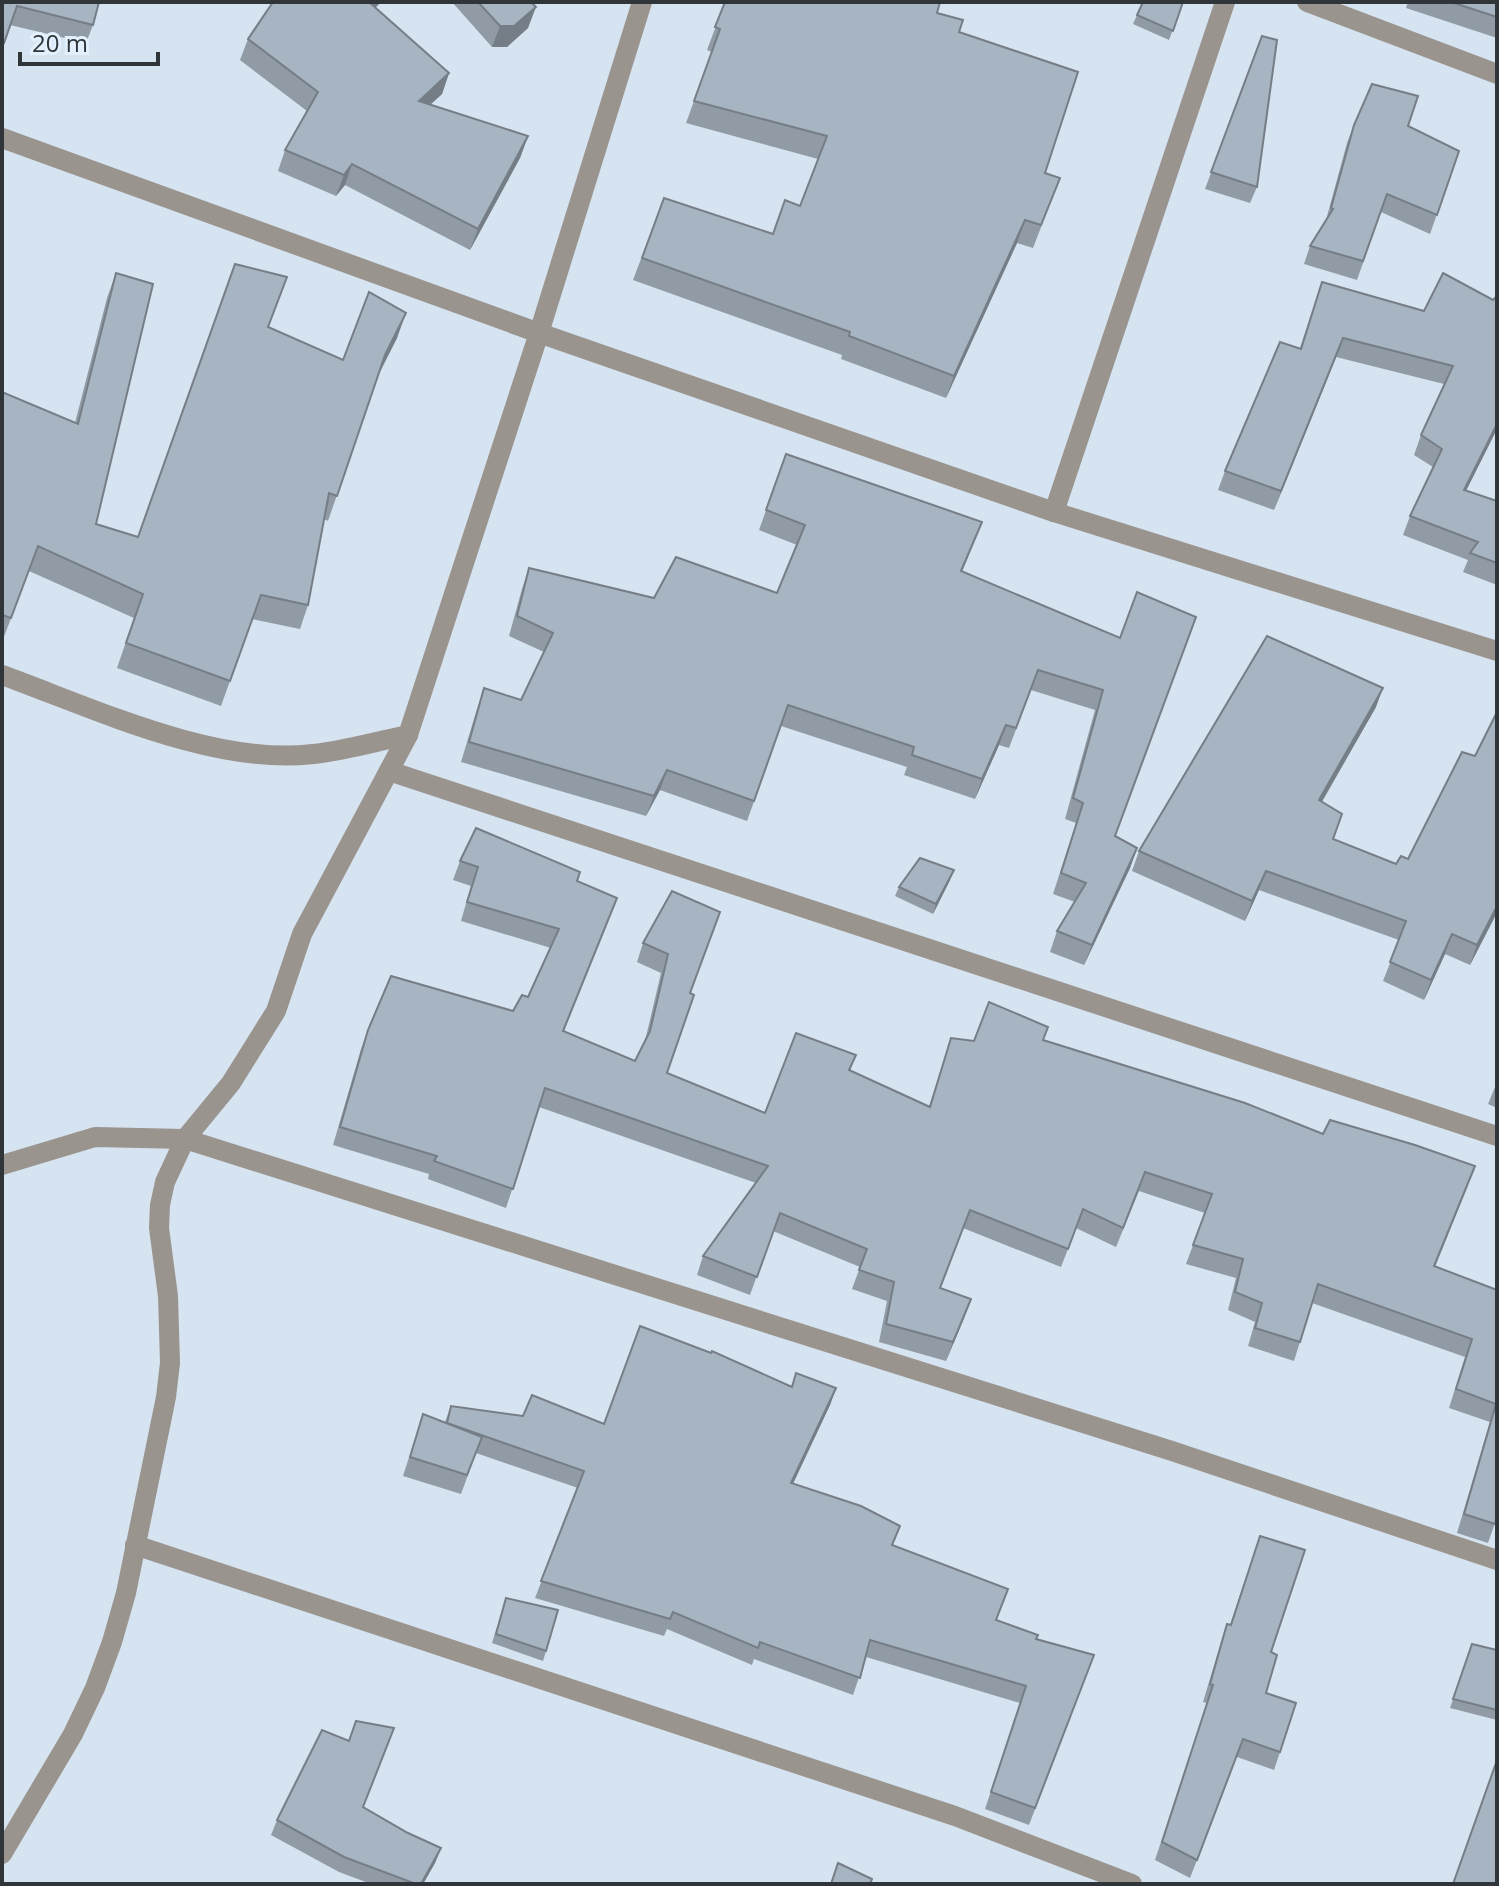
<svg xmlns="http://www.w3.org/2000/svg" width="1499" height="1886" viewBox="0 0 1499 1886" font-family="'Open Sans',sans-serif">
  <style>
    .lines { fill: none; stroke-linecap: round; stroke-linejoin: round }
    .street { stroke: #9a948f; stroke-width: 20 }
    .wall { fill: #909ba6 }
    .shaded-wall { fill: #757e87 }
    .building { fill: #a7b4c1; stroke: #757e87; stroke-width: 2 }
  </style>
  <rect width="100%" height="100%" fill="#d6e3f0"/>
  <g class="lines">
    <g class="street">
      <path d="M1307,2l190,72"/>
      <path d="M2,138l537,195 515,179 443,139"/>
      <path d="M1054,512l171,-510"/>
      <path d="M2,675c91,33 213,91 311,79 32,-3 64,-13 95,-19"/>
      <path d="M389,771l1108,365"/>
      <path d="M2,1165l93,-28 90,2 987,312 325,109"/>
      <path d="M135,1545l820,271 177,68"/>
      <path d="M2,1854l71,-120 22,-46 17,-46 14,-49 40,-196 4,-34 -2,-67 -9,-68 1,-23 5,-23 20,-43 46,-56 45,-72 26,-77 106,-199 131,-402 103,-331"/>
    </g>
  </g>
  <g class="wall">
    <path d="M2,2l91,23 -7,18 -76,-18 -8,23z"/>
    <path d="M273,2h108l-6,6 74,65 -7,21 -12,11 98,31 -8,22 -50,92 -125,-65 -9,11 -58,-25 7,-21 22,-39 -67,-51 8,-21z"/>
    <path d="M452,2h79l-3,26 -21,19h-15z"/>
    <path d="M725,2l212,11 22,19 86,141 15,5 -27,70 -16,-5 -71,155 -105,-39 1,-4 -209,-75 31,-82 109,36 27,-28 18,-47 -132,-36 26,-71 -5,-2z"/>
    <path d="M1183,2l-14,38 -36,-16 4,-9z"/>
    <path d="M1408,2h89v36l-91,-30z"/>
    <path d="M1262,36l-5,151 -7,16 -45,-14z"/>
    <path d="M1354,125l54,1 51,25 -29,83 -49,-22 -24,68 -53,-16 6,-18 16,-26 21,-77z"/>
    <path d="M116,273l-20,251 42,13 130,-210 75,33 54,-22 -19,38 -50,145 -4,-2 -16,86 -8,24 -48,-10 -31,87 -104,-38 17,-50 -105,-47 -27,71v-250l73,31 32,-125z"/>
    <path d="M1322,282l102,29 69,-11 4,-4v133l-31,61 31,11v84l-34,-13 5,-12 -65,-25 7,-19 23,-49 -19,-12 7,-20 23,-51 -108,-27 -62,153 -56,-20 7,-19 75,-123z"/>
    <path d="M786,454l196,68 -20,50 158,66 -5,198 22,12 -7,20 -46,97 -34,-13 7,-21 18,-29 -22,-8 23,-71 -11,-4 30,-109 -64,-20 -22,58 -10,-3 -24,54 -71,-24 3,-8 -126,-41 -34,95 -87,-31 -14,26 -185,-54 16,-53 7,-21 37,12 23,-48 -35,-16 13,-47 7,-21 125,30 123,-5 20,-48 -38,-15z"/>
    <path d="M1376,707l-54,95 11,37 63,25 12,-5 67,-103 22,-44v201l-27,52 -25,-11 -21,46 -41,-19 16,-41 -140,-50 -14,31 -113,-50 7,-20z"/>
    <path d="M460,861l117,20 40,17 -53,133 71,30 10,-20 16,-68 -24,-11 6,-19 29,-52 18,102 -23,80 98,40 91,-58 -6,16 79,36 22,-69 23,3 69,-1 425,145 -33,82 62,23v227l-9,26 -31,-10 33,-111 -41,-14 16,-51 -153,-54 -18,58 -46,-15 7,-24 -27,-12 8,-32 -50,-14 19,-51 -66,-22 -23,56 -40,-19 -15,39 -98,-39 -23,60 24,30 -18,43 -67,-19 8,-41 -35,-12 8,-22 -87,-36 -23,64 -53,-20 6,-19 53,-73 -217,-76 -33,101 -78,-29 1,-5 -96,-29 28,-96 7,-19 145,-19 15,-14 23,-49 -90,-27 10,-35 -18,-6z"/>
    <path d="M950,880l-17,34 -38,-18 4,-9z"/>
    <path d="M1497,1082v26l-9,-4z"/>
    <path d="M791,1387l45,1 -6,17 -37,79 100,62 103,75 41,18 57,16 -65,170 -44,-16 35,-106 -154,-46 -13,38 -99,-36 -2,6 -85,-36 -3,7 -129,-38 43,-110 -102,-35 -15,41 -58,-18 20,-62 22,8 6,-16 72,10 81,8z"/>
    <path d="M1260,1536l11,116 -5,41 14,59 -6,18 -37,-13 -47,121 -35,-18 52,-157 -4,-1 18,-60 6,-18 3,1z"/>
    <path d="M506,1598l40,53 -3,10 -51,-18z"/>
    <path d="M1472,1644l25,6v70l-47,-12z"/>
    <path d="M363,1807l45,26 33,15 -6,15 -12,21h-52l-32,-12 -68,-37 6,-15z"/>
  </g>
  <g class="shaded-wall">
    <path d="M368,2h13l-21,20z"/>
    <path d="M536,7l-8,21 -21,19h-15l8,-21z"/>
    <path d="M449,73l-7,21 -31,28 8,-21z"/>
    <path d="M528,136l-8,22 -50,92 8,-21z"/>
    <path d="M352,164l-7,21 -9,11 8,-21z"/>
    <path d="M1025,220l-8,23 -71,155 8,-22z"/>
    <path d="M406,313l-9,25 -21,41 9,-24z"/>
    <path d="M1343,338l-7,19 -62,153 7,-19z"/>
    <path d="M1497,424v5l-40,80 7,-19z"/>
    <path d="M1383,688l-7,19 -65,113 8,-20z"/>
    <path d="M1006,725l-7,20 -24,54 7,-20z"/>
    <path d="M667,770l-7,20 -14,26 8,-20z"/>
    <path d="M1137,848l-7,20 -46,97 8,-20z"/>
    <path d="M954,870l-4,10 -17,34 3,-10z"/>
    <path d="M1266,871l-7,19 -14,31 7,-20z"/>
    <path d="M1497,906v6l-27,53 7,-20z"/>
    <path d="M1452,934l-7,20 -21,46 7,-20z"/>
    <path d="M971,1299l-7,19 -18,43 7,-19z"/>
    <path d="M836,1388l-6,17 -45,95 6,-17z"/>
    <path d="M441,1848l-6,15 -12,21h-2z"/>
  </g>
  <g class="building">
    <path d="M2,2h97l-6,23 -76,-19 -13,37 -2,-1z"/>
    <path d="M273,2h96l80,71 -30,28 109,35 -50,93 -126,-65 -8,11 -59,-25 33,-58 -70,-53z"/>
    <path d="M478,2h53l5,5 -22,19h-14z"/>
    <path d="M725,2h215l-3,11 26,7 -4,12 119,40 -33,101 15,5 -19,47 -16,-5 -71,156 -105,-40 1,-4 -208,-74 22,-60 109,36 12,-34 15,6 27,-70 -133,-35 26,-72 -5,-2z"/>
    <path d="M1143,2h40l-10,29 -36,-16z"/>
    <path d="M1451,2h46v15z"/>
    <path d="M1262,36l15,4 -20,147 -46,-15z"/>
    <path d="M1372,84l46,12 -10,30 51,25 -22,64 -50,-21 -24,67 -53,-15 23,-37 -2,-1 23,-83z"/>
    <path d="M235,264l52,13 -19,50 75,33 26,-68 37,21 -21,42 -48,141 -8,-3 -21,112 -47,-10 -31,86 -104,-38 17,-49 -105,-48 -27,72 -9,-3v-223l76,32 38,-151 37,11 -57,240 42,13z"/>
    <path d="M1443,273l50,27 4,-4v128l-33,66 33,11v62l-27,-10 8,-11 -68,-26 32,-67 -21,-14 32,-69 -110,-28 -62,153 -56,-20 55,-129 21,7 21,-67 102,29z"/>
    <path d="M786,454l196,68 -21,49 159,67 17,-46 59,25 -81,219 22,12 -45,97 -35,-14 29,-48 -25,-10 22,-70 -10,-5 30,-108 -65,-20 -22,58 -10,-3 -24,54 -70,-24 2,-8 -126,-42 -34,96 -87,-31 -13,26 -185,-54 15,-54 37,12 32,-67 -36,-17 12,-48 125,30 22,-41 101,36 28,-68 -39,-15z"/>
    <path d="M1267,636l116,52 -64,112 23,14 -9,25 63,25 5,-8 7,3 54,-107 13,4 22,-44v194l-20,39 -25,-11 -21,46 -41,-18 16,-41 -140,-50 -14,30 -113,-50z"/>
    <path d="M476,828l104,44 -3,9 40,17 -54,133 72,30 15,-30 18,-77 -25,-11 29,-52 48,21 -30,81 4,2 -27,78 98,40 31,-80 60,22 -7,15 81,37 21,-69 23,3 15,-39 59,25 -5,13 202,63 78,31 7,-14 85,25 60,21 -41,100 63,24v227l-2,7 -31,-10 32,-110 -40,-15 16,-50 -154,-55 -18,58 -45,-14 7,-25 -27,-11 8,-33 -50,-14 19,-51 -67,-22 -22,56 -40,-19 -15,40 -98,-39 -30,78 31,11 -18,43 -67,-18 8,-42 -35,-12 8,-21 -87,-36 -23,64 -54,-21 65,-90 -223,-78 -32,101 -79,-28 3,-5 -97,-29 28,-97 23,-54 122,35 9,-16 6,2 31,-68 -92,-27 11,-35 -18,-6z"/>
    <path d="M920,858l34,12 -18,34 -37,-17z"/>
    <path d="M640,1326l71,27 1,-2 80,36 4,-14 40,15 -45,95 70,23 39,20 -8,19 116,44 -12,31 42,15 -2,4 58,16 -59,153 -44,-16 35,-106 -156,-46 -10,38 -100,-36 -2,6 -85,-36 -3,7 -129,-38 43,-110 -137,-48 4,-17 72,10 9,-21 72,29z"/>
    <path d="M423,1414l59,23 -15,38 -57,-18z"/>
    <path d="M1260,1536l45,14 -34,102 6,3 -11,38 30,10 -16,49 -37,-13 -46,121 -35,-18 51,-157 -3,-1 17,-60 4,1z"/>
    <path d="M506,1598l52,12 -12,41 -50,-17z"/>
    <path d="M1472,1644l25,6v60l-44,-11z"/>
    <path d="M356,1721l38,7 -31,79 45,26 33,15 -20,36h-5l-72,-27 -67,-37 45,-90 27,11z"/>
    <path d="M1496,1763h1v121h-44z"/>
    <path d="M838,1863l34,16 -2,5h-39z"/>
  </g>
  <rect width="1499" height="1886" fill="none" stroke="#30353a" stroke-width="8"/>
  <path d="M20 52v12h138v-12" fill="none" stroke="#30353a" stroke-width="4"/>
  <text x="32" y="52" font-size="24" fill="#30353a" stroke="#e3f0fe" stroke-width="6" paint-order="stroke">20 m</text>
</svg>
